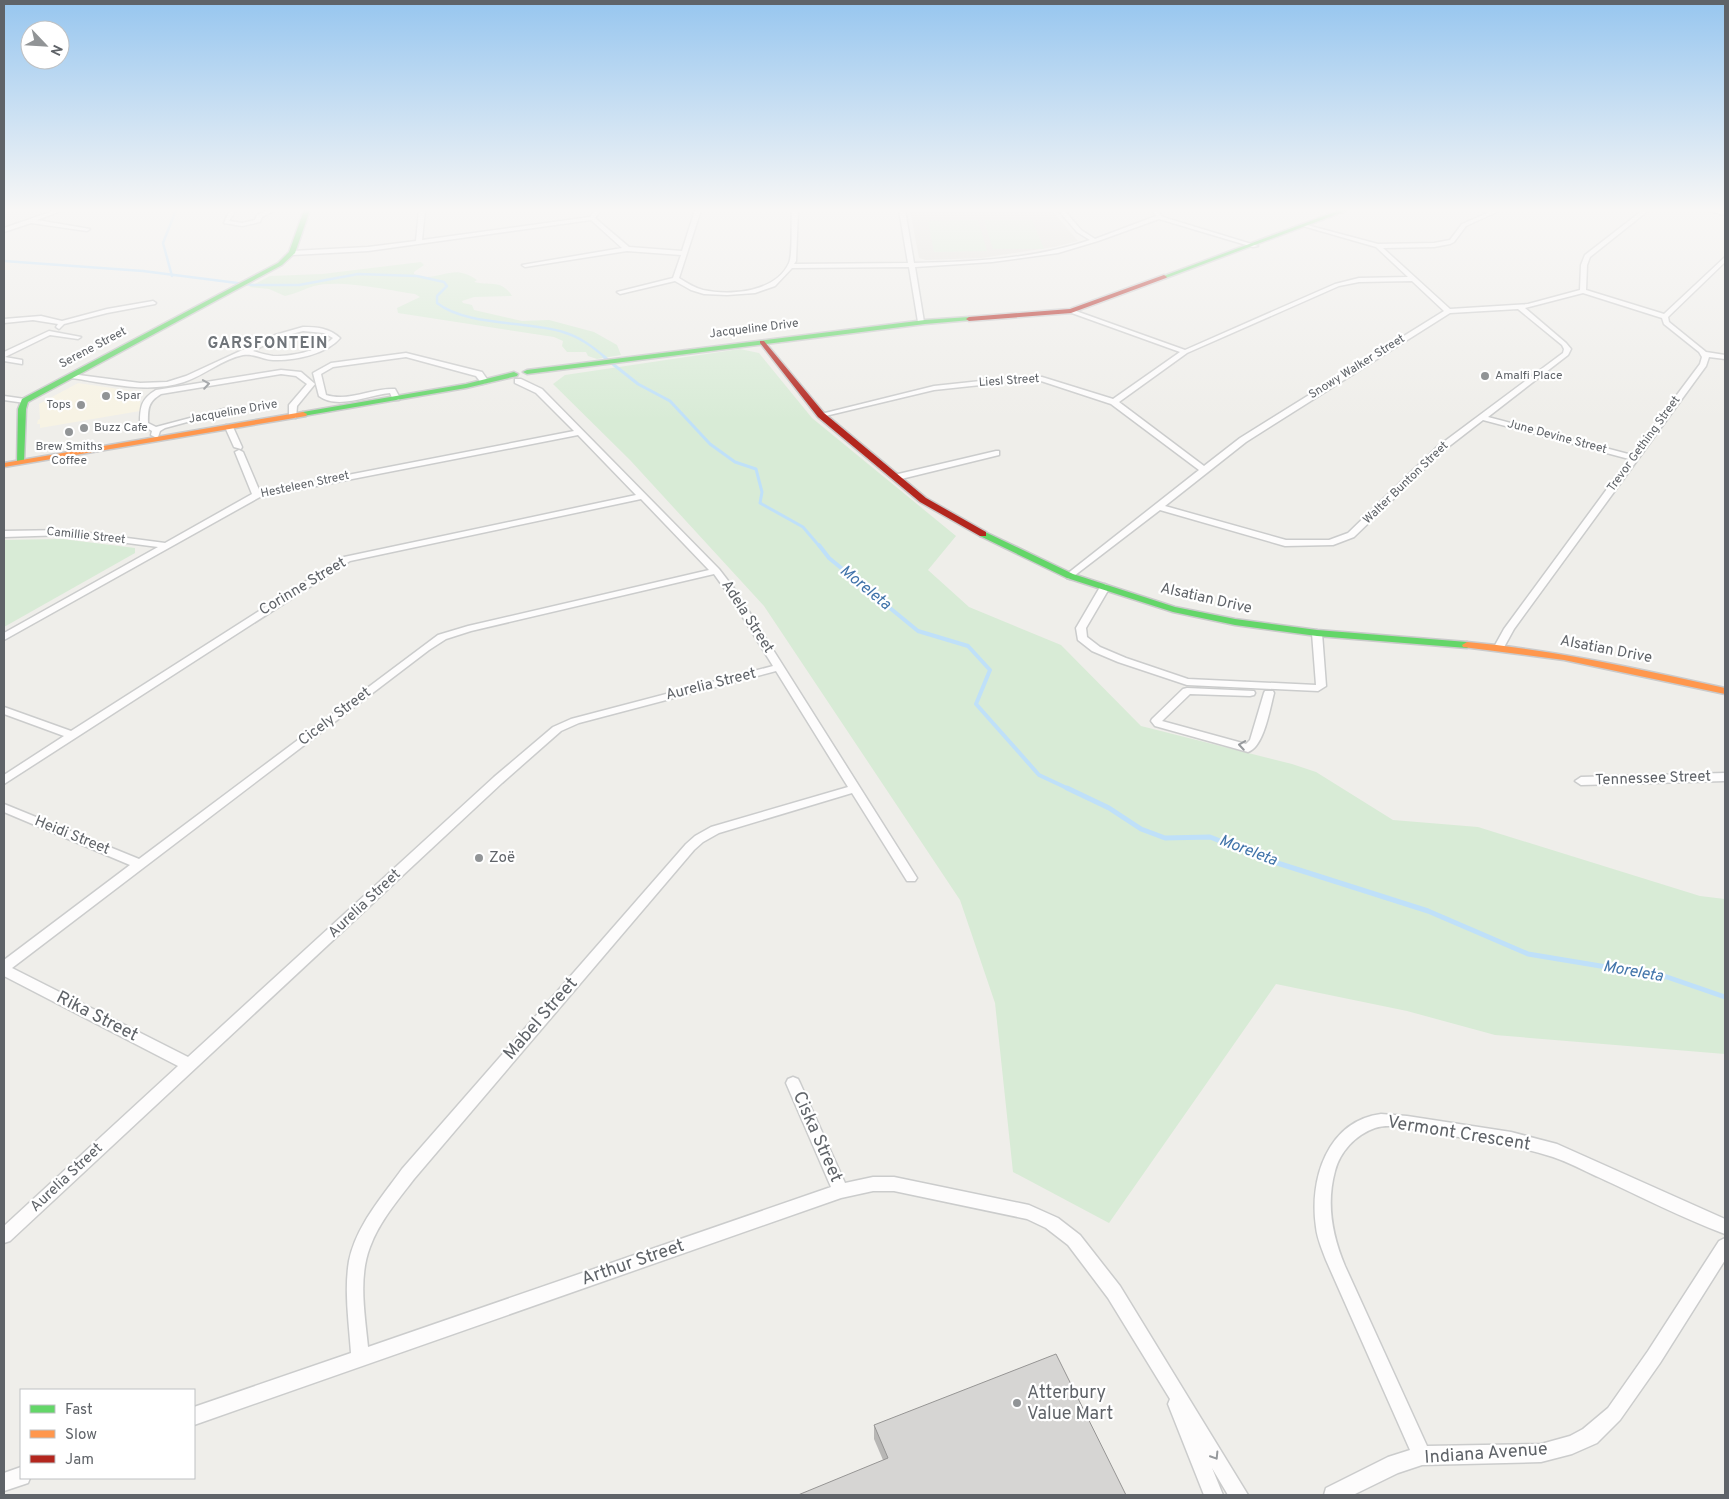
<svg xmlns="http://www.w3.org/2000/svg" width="1729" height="1499" viewBox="0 0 1729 1499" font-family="Overpass,sans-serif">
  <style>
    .commercial { fill: #f7f3e4 }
    .education { fill: #e2e0da }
    .green { fill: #d8ebd6 }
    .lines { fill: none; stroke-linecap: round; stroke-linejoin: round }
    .stream-far3 { stroke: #bfe0f9; stroke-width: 2.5 }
    .stream-far2 { stroke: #bfe0f9; stroke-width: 3 }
    .stream-far1 { stroke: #bfe0f9; stroke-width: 4 }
    .stream { stroke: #bfe0f9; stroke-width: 5 }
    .street-casing { stroke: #cbcccc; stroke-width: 3 }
    .fast-casing { stroke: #cacacb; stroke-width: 3 }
    .slow-casing { stroke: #cacacb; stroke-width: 3 }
    .jam-casing { stroke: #cacacb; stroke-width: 3 }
    .street { fill: #fdfcfc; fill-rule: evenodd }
    .fast { fill: #63d668; fill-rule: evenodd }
    .slow { fill: #ff974d; fill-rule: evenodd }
    .jam { fill: #b3261e; fill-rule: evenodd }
    .wall { fill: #b8b7b5 }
    .building { fill: #d6d5d3; stroke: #969594 }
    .oneway { stroke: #96999c }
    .poi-dot { fill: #919496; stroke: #fff; stroke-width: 2 }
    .labels { text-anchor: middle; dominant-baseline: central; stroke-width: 4.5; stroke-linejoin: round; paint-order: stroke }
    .far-street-label { font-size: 12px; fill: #5f6368; stroke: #fff }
    .far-poi-label { font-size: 12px; fill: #5f6368; stroke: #fff; text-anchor: start }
    .street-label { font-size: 15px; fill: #5f6368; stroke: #fff }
    .poi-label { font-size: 15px; fill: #5f6368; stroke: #fff; text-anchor: start }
    .far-district-label { font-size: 16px; font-weight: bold; letter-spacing: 1px; fill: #70757a; stroke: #fff }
    .water-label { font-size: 16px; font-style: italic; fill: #4174aa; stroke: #fff }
    .near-street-label { font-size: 18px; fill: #5f6368; stroke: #fff }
    .near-poi-label { font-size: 18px; fill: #5f6368; stroke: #fff; text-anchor: start }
  </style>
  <rect width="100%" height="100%" fill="#efeeea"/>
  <path class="commercial" d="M78,383l62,9v19l-100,17v-4h-3l1,-4 2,-1 -1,-15z"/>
  <path class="education" d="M910,210h142l26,31 -24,6 -73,11 -55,2 -7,-2z"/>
  <g class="green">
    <path d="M978,220l9,31 -53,1 -6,-31z"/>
    <path d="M984,220h48l12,29h-51z"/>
    <path d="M421,262l3,3 -10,7v2c3,1 8,3 12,3 21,-1 30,-12 51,3l-3,2c15,4 28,-3 38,14l-38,1 -12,4 1,2 9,2 2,5 48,11 27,-1 45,12 23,13 4,10 -24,4 -9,-3 -2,-4h-19l-5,-6 1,-5 -9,-4 -156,-24 -1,-5 23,-11 -5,-3c-27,-4 -76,-15 -101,-8 -10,3 -19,8 -29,10l-16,-7 -20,-2 21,-11 52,-2z"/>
    <path d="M740,349l19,4 53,65 144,118 -28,34 41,37 92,38 80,81 151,38 24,8 77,48 85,7 222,69 25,3v155l-230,-19 -88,-24 -131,-27 -167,239 -96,-51 -18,-169 -35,-103 -196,-294 -134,-146 -77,-76 12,-9z"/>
    <path d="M62,539l73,9v5l-131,74v-87z"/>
  </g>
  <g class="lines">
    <g class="stream-far3">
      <path d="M4,261l139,10 110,14h46l59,-11 59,2 27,6 3,4 -10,10v7c29,23 90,18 126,29 17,5 30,15 43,26"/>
      <path d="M172,276l-9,-33 13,-33"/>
    </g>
    <path class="stream-far2" d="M604,357l34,27 32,17 40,43 25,18 21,7 6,23 -2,11 43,24 17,20"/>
    <path class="stream-far1" d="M819,545l10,13 89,73 50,15 22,24 -14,34 63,71 30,14"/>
    <path class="stream" d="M1067,788l42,20 32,21 24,9 45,-1 61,24 157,50 100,43 139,23 58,20"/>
    <defs>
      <g id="street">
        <path d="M56,210h8l-27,10 53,9 -3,2 -56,-8 -27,9v-4z"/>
        <path d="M230,210h6l-7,11 13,2 13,-3 2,-5 12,-5h7l-14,7 -2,5 -18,4 -18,-3z"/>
        <path d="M419,210h6l-3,30 168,-23 5,-7h6l-6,8 34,29 53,4 13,-41h6l-22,68c8,5 16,10 24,12 28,6 73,2 86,-27 4,-9 2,-41 3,-53h6l-2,51 -2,3 114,-1 -9,-53h6l9,53c58,-1 120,-4 176,-23l-13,-8 -19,-22h6l17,20 14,9 61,-23 -4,-6h6l3,6 5,2 92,28 -5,1 -94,-28 -61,22 -40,12 -66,9 -77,5 9,55 -3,2 -3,-2 -9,-55 -117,1 -17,18 -20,7 -28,2 -23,-1 -13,-4 -16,-9 -55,13 -3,-2 56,-14 8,-23 -54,-4 -102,16 -3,-2 100,-17 -31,-28 -223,31 -76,4 -3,-2 3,-2 76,-4 48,-6z"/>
        <path d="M1494,210h7l-35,16 -12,16 -4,2 -16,3 -51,1 67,61 78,-5 52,-14 1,-25 4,-10 58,-45h6l-59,47 -3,8 -1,25 78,24 61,-57v5l-57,55 1,5 37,30 19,3v4l-16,-2 -3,9 -192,263 -11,20 -4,1 -5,-3 10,-18 125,-170 -146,-39 -40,31 -89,86 -21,8 -48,1 -125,-36 -90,69 -3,-1v-4l132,-104 -88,-66 -70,-23h-23l-84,9 -113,27 -4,-2 117,-29 84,-9h24l71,22 67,-47 -111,-40v-2h4l112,40 150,-66 24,-6 49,-1 -32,-30 -73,-21v-2l75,20 56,-1 16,-3 12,-16zM1412,281l32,30 -204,127 -36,28 -85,-64 68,-49 152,-67 20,-4zM1583,293l79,25 2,6 35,28 3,5 -2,7 -68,91 -144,-38 80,-62 3,-6 -5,-6 -41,-35zM1518,309l44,36 2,4 -1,4 -126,94 -89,86 -19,7h-43l-121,-34 81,-64 204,-129z"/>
        <path d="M1704,210l21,1v4z"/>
        <path d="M153,301l3,2 -1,1 -48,9 -43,11 -5,5 -3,-2 2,-3 -25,-4 -29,3v-4l37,-3 21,5 45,-12z"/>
        <path d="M303,327c14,0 26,1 37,11 -13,16 -46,23 -67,22 -10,0 -19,-7 -30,-5 -21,4 -38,20 -59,27 -36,12 -76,1 -113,-4l-4,-2 4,-2 69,9 27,-1 19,-6 89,-41zM303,331l21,2 9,5c-13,13 -43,19 -60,18 -7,-1 -13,-3 -20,-5l27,-14z"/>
        <path d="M49,331l32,6 -3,2 -28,-4 -45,22 17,3v4l-18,-3v-9z"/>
        <path d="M406,353l76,19 7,10 -7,2 -6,-8 -70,-19 -73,10 -12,7 5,21c22,7 44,-6 66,-6h3l5,9 -1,2h-6l-3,-7c-22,2 -52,17 -71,3l-6,-23 18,-10z"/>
        <path d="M281,370l20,2 14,12 -18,22 -1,12 -7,-2v-11l18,-21 -11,-8 -15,-2 -120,20c-13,8 -13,14 -13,29l8,4 68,-18 4,2 -63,17 -5,3 -2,6h-3l-4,-2 1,-4 -12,-7c0,-17 1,-25 16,-34z"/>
        <path d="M515,379h6l21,10 177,180 17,22 181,287 -2,3h-8l-55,-88 -133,40 -16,9 -9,8 -280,329c-16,21 -35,43 -44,68 -12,31 -5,68 -2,100l463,-160 -45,-104 2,-4 5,-2 5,2 2,4 45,100 28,-6h21l135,28 29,13 22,17 40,51 128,209h-20l-16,-27 11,27h-19l-36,-91 2,-5 -62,-101 -40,-53 -22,-17 -19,-9 -133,-28h-21l-32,7 -647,227v-18l157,-54c-2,-30 -7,-62 -2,-92 7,-35 33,-64 53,-92l284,-325 9,-8 16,-9 137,-40 -72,-116 -197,52 -18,8 -59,52 -492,458 -6,2v-17l174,-160 -174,-90v-16l126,-95 -126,-53v-8l135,55 299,-224 30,-9 241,-56 -68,-71 -291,62 -346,223v-9l60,-39 -60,-22v-7l67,24 273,-174 292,-62 -58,-60 -318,62 -256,143v-7l154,-86 -92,-12 -62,2v-6l62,-1 99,13 87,-49 -17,-42 4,-2 4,2 17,40 314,-61 -38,-38 -21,-10zM714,574l13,18 46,74 -202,53 -18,8 -59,50 -306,280 -176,-89 417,-318 17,-11 25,-8z"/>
        <path d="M4,396l21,3 4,2 -4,2 -21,-3z"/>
        <path d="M226,425l7,2 9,20 -1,2 -7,-2 -9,-20z"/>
        <path d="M996,451h3v4l-102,25 -4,-3 1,-2z"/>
        <path d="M1105,584l5,3 -24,41 1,9 13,10 26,11 62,21 128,6 -4,-52 5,-3 5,3 4,53 -8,5 -131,-6 -69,-23 -26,-11 -14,-11 -2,-12 24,-41z"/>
        <path d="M1187,688l67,3 1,2 -1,2 -4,1 -60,-2 -28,27 84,23 4,-4 14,-47 1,-2h8l1,2c-4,15 -10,54 -26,59l-93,-26 -4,-5 1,-2 31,-30z"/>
        <path d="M1725,773v8l-144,4 -6,-4 6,-4z"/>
        <path d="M1381,1114l26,2 104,16 46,12 168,75v15c-43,-16 -85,-38 -127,-57 -15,-7 -30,-15 -45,-20 -37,-12 -76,-17 -115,-23 -19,-3 -45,-12 -63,-6 -20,7 -35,24 -40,43 -9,33 -3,64 10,95l82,180 114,-2 29,-8 13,-7 25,-21 40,-57 71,-110 6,-3v22l-65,103 -40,57 -23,23 -25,11 -31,8 -119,3 -24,8 -45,22h-29l2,-7 62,-31 22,-7 -84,-190c-4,-11 -9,-22 -10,-33 -7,-47 11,-106 65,-113z"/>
        <path d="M21,1467v11h9l-2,5 -24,8v-18z"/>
      </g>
      <g id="fast">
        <path d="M304,210h6l-15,43 -13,12 -254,137 -2,7 -2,53 -7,2 1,-55 4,-10 256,-136 11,-11z"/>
        <path d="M1340,210h8l-182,68 -5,-1z"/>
        <path d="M969,317l2,1v2l-46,4 -398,50 -4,-2 4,-2 398,-50z"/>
        <path d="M514,372l4,2 -1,2 -51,12 -163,28 -4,-2 4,-2 163,-28z"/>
        <path d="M983,531l90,43 102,33 60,12 82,11 150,12 5,3 -5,3 -150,-12 -82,-11 -62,-13 -106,-34 -87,-42v-4z"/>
      </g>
      <g id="slow">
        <path d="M303,412l4,2 -1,2 -302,51v-4z"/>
        <path d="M1467,642c88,8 173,27 258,46v6l-161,-34 -101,-13 -1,-2z"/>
      </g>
      <g id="jam">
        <path d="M1164,275l3,2 -1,1 -95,35 -102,8 -3,-2 3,-2 101,-8z"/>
        <path d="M760,341h4l60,72 102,85 60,34v4h-6l-60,-34 -102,-85 -58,-74z"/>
      </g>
    </defs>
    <use href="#street" class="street-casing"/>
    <use href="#fast" class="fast-casing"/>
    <use href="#slow" class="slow-casing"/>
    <use href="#jam" class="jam-casing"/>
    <use href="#street" class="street"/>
    <use href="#fast" class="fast"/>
    <use href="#slow" class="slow"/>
    <use href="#jam" class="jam"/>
  </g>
  <path class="wall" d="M874,1425l252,70 -243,-35 -9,-21z"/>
  <path class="building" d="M1056,1354l70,141h-328l90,-37 -14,-33z"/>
  <defs><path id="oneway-chevron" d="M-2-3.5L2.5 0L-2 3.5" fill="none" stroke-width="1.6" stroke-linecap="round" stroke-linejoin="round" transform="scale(1.25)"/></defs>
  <g class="oneway">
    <use href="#oneway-chevron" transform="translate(206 384) rotate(-9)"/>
    <use href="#oneway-chevron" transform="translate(1242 745) rotate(-171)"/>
    <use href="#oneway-chevron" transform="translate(1215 1456) rotate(58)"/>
  </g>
  <linearGradient id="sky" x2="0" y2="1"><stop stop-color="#97c6ef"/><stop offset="0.5" stop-color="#f8f7f6"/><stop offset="1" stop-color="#f8f7f6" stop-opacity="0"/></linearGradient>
  <rect width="1729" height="420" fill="url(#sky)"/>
  <g class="poi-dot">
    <circle cx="1485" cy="376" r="5"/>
    <circle cx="106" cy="396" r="5"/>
    <circle cx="81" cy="405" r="5"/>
    <circle cx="84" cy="428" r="5"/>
    <circle cx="69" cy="432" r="5"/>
    <circle cx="479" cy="858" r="5"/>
    <circle cx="1017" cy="1403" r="5"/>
  </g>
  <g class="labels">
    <g class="far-street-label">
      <text transform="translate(754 329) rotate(-7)">Jacqueline Drive</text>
      <text transform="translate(93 348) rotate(-28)">Serene Street</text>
      <text transform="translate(1357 367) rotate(-32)">Snowy Walker Street</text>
      <text transform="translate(1009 381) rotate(-4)">Liesl Street</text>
      <text transform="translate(233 412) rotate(-10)">Jacqueline Drive</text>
      <text transform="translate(1557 437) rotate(15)">June Devine Street</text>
      <text transform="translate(1644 444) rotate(-54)">Trevor Gething Street</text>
      <text transform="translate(1406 483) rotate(-44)">Walter Bunton Street</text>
      <text transform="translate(305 485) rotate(-12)">Hesteleen Street</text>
      <text transform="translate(86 536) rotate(6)">Camillie Street</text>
    </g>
    <g class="far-poi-label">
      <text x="1495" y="376">Amalfi Place</text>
      <text x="116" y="396">Spar</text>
      <text x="71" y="405" text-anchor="end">Tops</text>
      <text x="94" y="428">Buzz Cafe</text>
      <text x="69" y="447" text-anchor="middle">Brew Smiths<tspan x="69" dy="14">Coffee</tspan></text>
    </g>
    <g class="street-label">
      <text transform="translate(303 587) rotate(-31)">Corinne Street</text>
      <text transform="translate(1206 599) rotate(13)">Alsatian Drive</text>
      <text transform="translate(747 617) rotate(57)">Adela Street</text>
      <text transform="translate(1606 650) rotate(11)">Alsatian Drive</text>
      <text transform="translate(711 685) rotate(-14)">Aurelia Street</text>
      <text transform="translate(335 717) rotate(-37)">Cicely Street</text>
      <text transform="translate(1653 779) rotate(-2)">Tennessee Street</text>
      <text transform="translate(72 836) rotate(22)">Heidi Street</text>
      <text transform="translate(365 904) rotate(-43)">Aurelia Street</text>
      <text transform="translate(67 1178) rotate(-43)">Aurelia Street</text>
    </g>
    <g class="poi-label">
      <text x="489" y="858">Zoë</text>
    </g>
    <g class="far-district-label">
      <text x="268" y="344">GARSFONTEIN</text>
    </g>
    <g class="water-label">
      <text transform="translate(865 588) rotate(39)">Moreleta</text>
      <text transform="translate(1248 851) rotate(21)">Moreleta</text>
      <text transform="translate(1633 972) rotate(10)">Moreleta</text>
    </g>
    <g class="near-street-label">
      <text transform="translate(97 1017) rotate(27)">Rika Street</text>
      <text transform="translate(541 1019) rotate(-49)">Mabel Street</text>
      <text transform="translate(1459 1134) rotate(9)">Vermont Crescent</text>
      <text transform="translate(817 1137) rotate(66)">Ciska Street</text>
      <text transform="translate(633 1263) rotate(-19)">Arthur Street</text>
      <text transform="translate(1486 1454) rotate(-4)">Indiana Avenue</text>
    </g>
    <g class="near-poi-label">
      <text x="1027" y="1393">Atterbury<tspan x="1027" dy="21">Value Mart</tspan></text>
    </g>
  </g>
  <rect width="1729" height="1499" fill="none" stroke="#5f6368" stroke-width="10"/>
  <rect x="20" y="1389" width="175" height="90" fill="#ffffff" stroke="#bfc1c3"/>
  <rect x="30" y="1405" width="25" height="8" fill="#63d668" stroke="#bfc1c3"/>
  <text x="65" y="1414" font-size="15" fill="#5f6368">Fast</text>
  <rect x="30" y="1430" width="25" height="8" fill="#ff974d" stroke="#bfc1c3"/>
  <text x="65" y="1439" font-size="15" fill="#5f6368">Slow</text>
  <rect x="30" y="1455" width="25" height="8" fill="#b3261e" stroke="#bfc1c3"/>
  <text x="65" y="1464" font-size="15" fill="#5f6368">Jam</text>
  <g transform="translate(45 45) rotate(115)"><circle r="24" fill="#ffffff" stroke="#bfc1c3"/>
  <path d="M0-4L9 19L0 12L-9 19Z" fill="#919496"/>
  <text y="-8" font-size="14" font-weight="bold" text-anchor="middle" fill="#5f6368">N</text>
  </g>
</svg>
